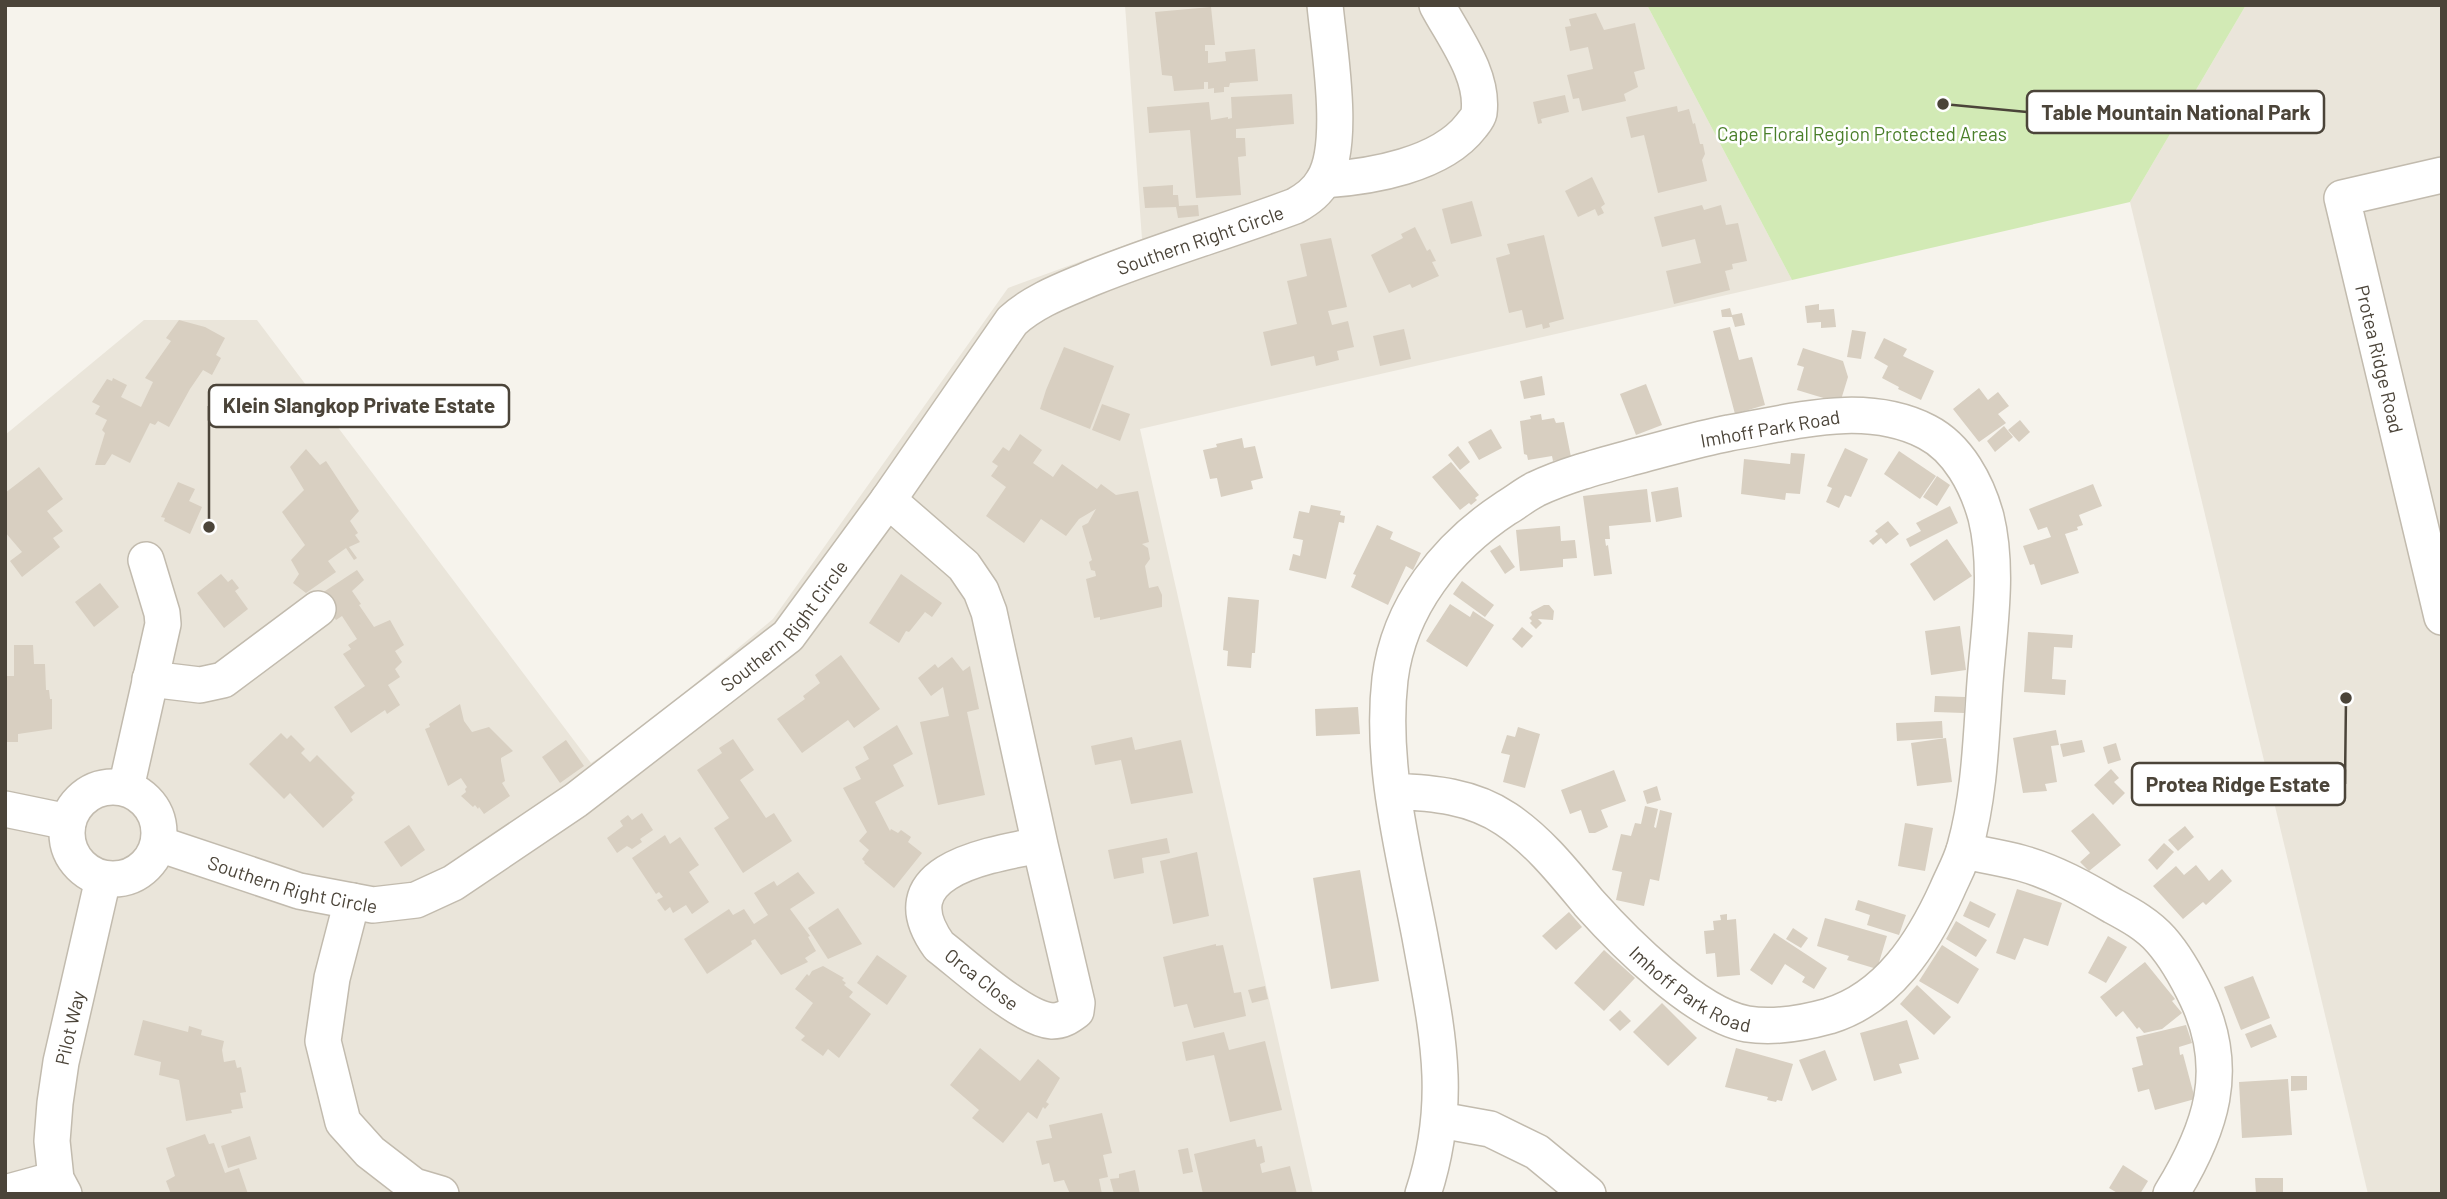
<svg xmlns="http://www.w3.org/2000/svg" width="2447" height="1199" viewBox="0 0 2447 1199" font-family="Barlow,sans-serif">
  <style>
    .residential { fill: #eae5da }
    .green { fill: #d2eab5 }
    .building { fill: #d8cfc1 }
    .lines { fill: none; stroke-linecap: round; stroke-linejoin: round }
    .street-casing { stroke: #c2bbae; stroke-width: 38 }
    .street { stroke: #fff; stroke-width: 35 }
    .labels { text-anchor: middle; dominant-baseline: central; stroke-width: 5; stroke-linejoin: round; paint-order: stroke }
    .park-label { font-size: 19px; fill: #4a7f2a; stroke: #fff }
    .street-label { font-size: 19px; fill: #4b4439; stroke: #fff }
    .leader { fill: none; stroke: #4b4439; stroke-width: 2.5 }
    .callout-dot { fill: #4b4439; stroke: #fff; stroke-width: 2.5 }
    .callout { fill: #fff; stroke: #4b4439; stroke-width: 2.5 }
    .callout-label { font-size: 21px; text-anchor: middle; font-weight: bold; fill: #4b4439 }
  </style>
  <rect width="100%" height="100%" fill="#f6f3ec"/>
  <g class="residential">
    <path d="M1125,5h522l145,275 -652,149 173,765h-1308v-759l139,-115h113l334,443 44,-29 138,-115 235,-331 134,-49z"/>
    <path d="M2246,5h196v1189h-74l-238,-992z"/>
  </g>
  <path class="green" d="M1647,5h599l-116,197 -338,78z"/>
  <g class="building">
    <path d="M1211,7l4,38h-10v6h3v12l18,-2 -1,-9 30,-3 3,32 -28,2 -1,4h-5v5l-10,1v-5l-6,1v-7h-4v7l-30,2 -2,-15 -10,-1 -7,-63z"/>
    <path d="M1596,13l8,17 31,-7 10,46 -11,3 4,15 -14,7 2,7 -44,10 -3,-13 -6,1 -6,-24 26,-6 -5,-22 -18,4 -5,-24 6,-1 -2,-7z"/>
    <path d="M1292,94l2,30 -58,5v9h9l1,18 -8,1 3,38 -45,3 -6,-68 -41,3 -2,-26 62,-5 2,18 17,-3v2l4,-1 -1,-21z"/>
    <path d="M1565,95l4,17 -28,7 1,4 -4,1 -5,-22z"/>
    <path d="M1677,106l1,6 11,-3 4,15 2,-1 5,21h3l2,10 -3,6 5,21 -49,12 -14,-58 -13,3 -5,-21z"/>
    <path d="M1592,177l13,27 -4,3 3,6 -6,3 -3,-7 -17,8 -13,-26z"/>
    <path d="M1173,185v10h5l1,11 19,-1 1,11 -21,2 -2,-11 -31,1 -2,-21z"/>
    <path d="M1472,201l10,35 -31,8 -9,-35z"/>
    <path d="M1702,205l2,5 17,-5 5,20 12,-2 9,38 -15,3 1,5 -8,2 5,19 -56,14 -8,-33 35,-8 -6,-24 -33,8 -8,-30z"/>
    <path d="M1415,227l12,24 3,-2 6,12 -4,1 7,14 -27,12 -2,-4 -21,9 -18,-38 32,-17 -2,-4z"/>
    <path d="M1544,235l20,84 -15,4 1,4 -7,2 -1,-5 -16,4 -4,-18 -13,3 -13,-55 14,-4 -3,-10z"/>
    <path d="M1331,238l16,69 -19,4 4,14 16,-4 6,26 -17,4 2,9 -23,6 -2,-10 -43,10 -8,-34 34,-8 -10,-43 20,-5 -7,-32z"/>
    <path d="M1819,304v6l15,-1 2,18 -15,1v-6l-14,1 -2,-17z"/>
    <path d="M1730,308l2,7 10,-2 3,12 -10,2 -3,-10h-10l-1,-7z"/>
    <path d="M179,320l26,7 20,11 -9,17 5,3 -9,17 -9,-5 -13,19 -21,38 -11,-6 -3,4 -5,-2 -20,40 -18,-9 -7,11h-10l10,-32 -3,-3 5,-10 -12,-6 5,-8 -8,-4 15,-23 5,2 1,-3 14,7 -6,12 20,10 12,-25 -8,-4 26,-37 -5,-3z"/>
    <path d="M1730,327l9,33 13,-3 13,48 -30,9 -22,-83z"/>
    <path d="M1404,329l7,30 -31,7 -7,-30z"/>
    <path d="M1852,330l14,2 -5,27 -14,-2z"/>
    <path d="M1884,338l23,11 -4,7 31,15 -13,29 -23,-11 1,-2 -17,-9 6,-12 -14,-8z"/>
    <path d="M1064,347l50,19 -24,63 -50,-20 6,-19z"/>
    <path d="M1803,348l40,13 5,16 -8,26 -43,-13 7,-23 -7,-2z"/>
    <path d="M1542,376l3,19 -21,4 -4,-18z"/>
    <path d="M1646,384l16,41 -26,10 -16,-41z"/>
    <path d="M1979,388l9,12 10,-8 11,14 -11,8 8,9 -27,19 -26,-33z"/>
    <path d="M1102,404l28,10 -10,27 -28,-11z"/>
    <path d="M1541,414l1,6 12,-2 2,5 8,-1 7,35 -18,4 -1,-5 -24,4 -1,-5 -3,-1 -4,-33 11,-2 -1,-3z"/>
    <path d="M2020,420l10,12 -11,10 -11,-12z"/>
    <path d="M2004,426l9,11 -18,15 -8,-11z"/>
    <path d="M1491,429l11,19 -23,12 -11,-18z"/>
    <path d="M1020,434l22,16 -9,13 20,14 9,-13 35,25 4,-5 15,11 22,-4 11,51 -7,2 6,4 2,11 -5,7 4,22 9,-2 4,9v12l-62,13v-3l-6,1 -8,-39 10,-3 -1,-5 -4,-1 -2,-8 3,-2 -10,-34 6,-3 8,-14 -17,10 -13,17 -25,-17 -17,24 -38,-27 20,-29 -15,-11 7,-10 -6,-4 11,-15 6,4z"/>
    <path d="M1242,438l2,10 11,-2 8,32 -12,3 2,8 -32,8 -4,-19 -7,1 -7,-29 14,-3 -1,-3z"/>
    <path d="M1458,446l12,16 -10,8 -12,-15z"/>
    <path d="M1845,448l23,11 -17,38 -6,-2 -6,13 -13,-6 6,-14 -5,-2z"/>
    <path d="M306,449l14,16 6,-4 33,50 -9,10 8,12 -3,2 5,7 -11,5 8,11 -3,2 -8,-12 -18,13 8,11 -30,21 -13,-10 6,-9 -8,-14 14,-15 -23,-33 22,-22 -14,-23z"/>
    <path d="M1899,451l37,25 -16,23 -36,-25z"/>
    <path d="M1791,453l14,1 -5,40 -14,-1 -1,7 -44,-6 3,-35 46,5z"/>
    <path d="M1451,462l28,33 -4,3 2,2 -6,5 -2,-2 -9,7 -28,-33z"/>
    <path d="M39,467l24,32 -16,12 16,20 -10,7 7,9 -38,30 -12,-16 12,-9 -17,-20v-39z"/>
    <path d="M1937,476l13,9 -13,21 -14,-9z"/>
    <path d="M178,482l17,7 -6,12 13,6 -12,27 -26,-13 1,-3 -4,-1z"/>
    <path d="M2093,484l9,22 -23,9 4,10 -6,2 1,3 -13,4 14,39 -38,12 -7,-21 -4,1 -7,-19 28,-9 -4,-10 -9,3 -9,-21z"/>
    <path d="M1678,487l4,30 -26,5 -5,-30z"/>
    <path d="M1647,489l4,33 -42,4 1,13h-5l1,7 2,-1 4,29 -18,2 -11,-80z"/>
    <path d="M1311,505l30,6 -1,4 5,1 -1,7 -5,-1 -13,57 -37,-9 4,-16 7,2 3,-16 -10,-2 6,-27 10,2z"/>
    <path d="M1950,506l8,17 -48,24 -4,-8 15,-8 -5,-8z"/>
    <path d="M1888,521l11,13 -13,10 -5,-6 -8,7 -4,-4 9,-7 -3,-3z"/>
    <path d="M1377,525l16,7 -3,7 31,14 -8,17 -7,-4 -18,39 -37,-18 5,-12 -3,-1z"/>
    <path d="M1560,526l1,15 14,-1 2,18 -14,1v8l-43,4 -4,-41z"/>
    <path d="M1947,539l25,37 -38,25 -24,-37z"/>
    <path d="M1500,545l15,22 -10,7 -15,-23z"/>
    <path d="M357,570l7,10 -12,11 9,13 -2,1 15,22 16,-7 14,25 -9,6 7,11 -7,7 5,8 -12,8 12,20 -13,9 -2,-4 -34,23 -17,-26 31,-21 -22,-32 8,-5 -3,-4 9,-6 -15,-23 -6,4 -17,-25z"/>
    <path d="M221,574l7,8 4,-3 7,9 -4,3 13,18 -24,19 -27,-35z"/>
    <path d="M901,574l41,29 -10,14 -7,-5 -16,20 -3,-1 -7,12 -30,-20z"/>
    <path d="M1462,581l32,24 -9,12 -32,-23z"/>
    <path d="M100,583l19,24 -25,20 -19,-25z"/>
    <path d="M1228,597l31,3 -4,53h-3l-1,15 -24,-2 1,-15 -5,-1z"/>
    <path d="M1450,604l20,13 3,-6 21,14 -27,42 -41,-26z"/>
    <path d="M1544,605h5l5,6 -1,9 -15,-1 4,4 -6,6 -6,-6 2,-2 -3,-3 3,-3 -1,-3z"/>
    <path d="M1960,626l6,44 -35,5 -6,-44z"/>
    <path d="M1522,627l11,9 -11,12 -10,-9z"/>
    <path d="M2028,632l45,3 -1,13 -18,-1 -2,32 14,1 -1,15 -41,-3z"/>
    <path d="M14,645h19l1,19h11l1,26h3l1,9h2v30l-34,5v8h-13v-66h9z"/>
    <path d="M841,655l39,54 -26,19 -6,-8 -46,33 -25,-34 28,-20 -2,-3 17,-13 -5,-8z"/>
    <path d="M952,657l11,14 7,-5 9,43 -12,3 18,83 -47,10 -18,-83 29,-6 -6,-29 -12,9 -13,-18 17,-14 3,4z"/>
    <path d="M1935,696l30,1 -1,16 -30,-1z"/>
    <path d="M460,704l4,17 8,11 17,-5 24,24 -12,7v3l4,20 -3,2 8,13 -26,18 -5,-7 -1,2 -3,-4 -2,2 -12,-11 5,-4 -1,-3 2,-2 -6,-9 -13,8 -23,-57 5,-2 -1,-3z"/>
    <path d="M1358,707l2,27 -44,2 -1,-27z"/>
    <path d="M1942,721l1,17 -46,3 -1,-18z"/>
    <path d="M897,725l16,29 -20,11 11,21 -29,16 15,29 1,-2 7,4 3,-3 10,7 -3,5 14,11 -28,35 -30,-25 1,-1 -3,-3 7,-9 -10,-9 8,-9 -24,-44 18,-9 -6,-12 14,-8 -6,-12z"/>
    <path d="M1518,727l22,7 -15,54 -22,-6 7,-27 -9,-2 6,-18 8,2z"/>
    <path d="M2056,730l3,15 -8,1 6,36 -12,2 2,7 -24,2 -10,-55z"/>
    <path d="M281,733l6,6 4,-4 14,14 -4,4 9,9 7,-7 38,38 -4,4 2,3 -30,28 -33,-35 -6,6 -35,-35z"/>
    <path d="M1132,737l3,13 46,-10 12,53 -62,11 -10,-44 -26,5 -4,-19z"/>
    <path d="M1946,738l6,44 -35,4 -6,-43z"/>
    <path d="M733,739l21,31 -14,10 26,38 8,-5 18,28 -49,32 -29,-45 15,-10 -32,-48 25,-17 -3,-5z"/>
    <path d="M566,740l18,26 -24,17 -18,-26z"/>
    <path d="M2082,740l3,12 -22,5 -3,-13z"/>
    <path d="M2116,743l5,17 -13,4 -5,-17z"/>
    <path d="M2111,769l8,9 -5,4 11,11 -12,12 -19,-20z"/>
    <path d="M1614,770l12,31 -25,9 7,17 -13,6h-6l-8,-23 -11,4 -9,-24z"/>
    <path d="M1657,786l4,14 -14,4 -4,-13z"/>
    <path d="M1645,806l13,3 -4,18 2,1 4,-18 12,3 -13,68 -9,-2 -6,27 -28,-6 6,-28 -10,-2 9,-36 10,2 4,-13 6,1z"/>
    <path d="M642,813l11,17 -13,9 2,3 -10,7 -5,-3 -10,7 -10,-15 16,-12 -3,-5 8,-6 4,5z"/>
    <path d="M2093,813l28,32 -32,26 -9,-9 10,-9 -19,-22z"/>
    <path d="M1905,823l28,5 -8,43 -27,-5z"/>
    <path d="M409,825l16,25 -24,17 -17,-25z"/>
    <path d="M2185,826l9,11 -16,14 -10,-11z"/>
    <path d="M665,835l5,9 10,-7 19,28 -10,7 20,30 -17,12 -6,-9 -13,8 -3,-6 -5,4 -8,-11 6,-3 -4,-5 -3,2 -24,-36z"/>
    <path d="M1167,838l3,15 -28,5 2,15 -30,6 -6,-29z"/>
    <path d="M2164,843l10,9 -17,18 -9,-10z"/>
    <path d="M1197,852l12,64 -36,8 -13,-63z"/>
    <path d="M2196,865l13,16 13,-12 10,12 -26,24 -3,-3 -20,17 -30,-33 23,-20 8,9z"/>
    <path d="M1360,870l19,111 -48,8 -18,-111z"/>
    <path d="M798,872l17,21 -25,16 20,27 -2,1 8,14 -11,7 3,4 -27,13 -26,-36 -4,2 1,3 -45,30 -23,-35 45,-30 4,6 11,-6 10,15 14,-9 -14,-22 20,-12 3,5z"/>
    <path d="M2017,889l45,14 -14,43 -24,-8 -9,22 -19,-7z"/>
    <path d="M1858,900l48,15 -7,20 -32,-10 3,-10 -15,-5z"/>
    <path d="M1970,901l26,13 -7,14 -26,-12z"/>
    <path d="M838,908l24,36 -34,15 -20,-31z"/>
    <path d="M1569,912l13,15 -26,23 -14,-14z"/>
    <path d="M1727,914v6l9,-1 4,56 -23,2 -2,-24 -9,1 -2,-23 10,-1 -1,-9 8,-1 -1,-5z"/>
    <path d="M1825,918l62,18 -10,33 -30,-9 2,-4 -32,-10z"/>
    <path d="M1956,921l31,19 -11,17 -30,-18z"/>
    <path d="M1793,928l15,10 -7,10 -15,-9z"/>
    <path d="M1774,933l53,35 -13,21 -12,-7 3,-5 -20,-13 -13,21 -22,-15z"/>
    <path d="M2108,936l19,11 -21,36 -18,-10z"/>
    <path d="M1216,944v2l7,-1 11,48 7,-1 5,24 -52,12 -7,-24 -13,3 -11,-50z"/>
    <path d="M1942,945l37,24 -21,35 -39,-23z"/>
    <path d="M1604,950l31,28 -31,33 -30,-28z"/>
    <path d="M877,955l30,21 -20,29 -30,-22z"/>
    <path d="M2145,962l30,37 -3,2 10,12 -20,16 -18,4 -5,-6 -2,2 -14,-18 -7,6 -16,-20z"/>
    <path d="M823,966l21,12 -2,2 4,3 -2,2 9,7 -4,5 22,17 -32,44 -11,-9 -5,7 -22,-16 4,-4 -10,-8 18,-25 -18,-14 12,-15 2,2 3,-5z"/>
    <path d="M2253,976l17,42 -29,12 -17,-43z"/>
    <path d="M1917,985l34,32 -17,18 -34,-31z"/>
    <path d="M1265,986l3,13 -16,4 -4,-13z"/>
    <path d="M1662,1003l35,35 -29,28 -35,-34z"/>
    <path d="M1620,1010l11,11 -11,10 -11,-11z"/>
    <path d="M143,1020l45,12 1,-6 13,4 -1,5 23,6 -2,9 2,12 11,-2 2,8 4,-1 5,25 -6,1 3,15 -12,2 1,3 -46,8 -7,-41 -20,-5 2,-13 -27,-7z"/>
    <path d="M1907,1020l12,39 -20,5 3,9 -28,8 -14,-48z"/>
    <path d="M2271,1024l6,13 -26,11 -6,-14z"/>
    <path d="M2186,1025l6,18 -13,4 1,8 3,-1 12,45 -40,11 -6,-21 -11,3 -6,-24 11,-3 -7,-28z"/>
    <path d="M1224,1032l5,18 36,-9 17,69 -52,12 -16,-67 -28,6 -4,-19z"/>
    <path d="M980,1048l40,33 18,-22 22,19 -14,24 3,2 -4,5 -2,-2 -6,12 -9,-7 -25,31 -31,-25 7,-8 -29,-25z"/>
    <path d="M1736,1048l57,16 -11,37 -5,-1 -1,2 -9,-2 1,-3 -43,-10z"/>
    <path d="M1825,1050l12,30 -25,11 -13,-31z"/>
    <path d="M2291,1076h16v14l-16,1z"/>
    <path d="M2288,1079l4,56 -50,3 -3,-56z"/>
    <path d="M1102,1113l10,40 -9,2 5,22 -9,2 3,15h-32l-6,-14 -10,2 -5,-19 -7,2 -6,-24 16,-3 -3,-13z"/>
    <path d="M205,1134l4,10 5,-1 11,30 14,-5 9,26h-77l-5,-13 9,-5 -9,-28z"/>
    <path d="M250,1136l7,23 -29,9 -7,-22z"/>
    <path d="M1255,1139l2,8 5,-1 3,16 -5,2 2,9 28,-7 7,28h-94l-9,-40z"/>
    <path d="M1188,1148l5,24 -10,2 -5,-24z"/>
    <path d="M2123,1165l25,16 -8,13h-21l-10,-6z"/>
    <path d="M1135,1170l5,24h-26l-4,-15 9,-1v-4z"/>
    <path d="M2255,1178h28v16h-27z"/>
  </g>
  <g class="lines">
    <defs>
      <g id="street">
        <path id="s1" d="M2442,175l-100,23 100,419"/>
        <path d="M1324,180c47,-3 117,-15 147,-54 3,-4 7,-8 8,-13 5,-38 -25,-76 -42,-108"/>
        <path d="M888,500l76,66 17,25 8,21 51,233 37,158 -1,8c-8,6 -14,10 -24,10 -30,-2 -88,-56 -113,-75 -54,-75 49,-91 101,-101"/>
        <path d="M150,679l50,6 23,-5 95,-71"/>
        <circle cx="113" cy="833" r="46"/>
        <path d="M126,788l37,-164 -1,-11 -16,-53"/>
        <path id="s2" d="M1393,791c40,2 79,5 113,28 33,22 58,54 83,84 34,38 107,112 158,121 25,4 57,-1 82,-8 59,-18 94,-73 118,-126 6,-14 14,-28 18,-43 15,-54 16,-110 20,-165 4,-53 14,-112 1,-165 -9,-33 -28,-69 -59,-85 -62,-32 -133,-10 -198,1 -31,6 -61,15 -92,23 -33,9 -69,18 -101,33 -10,5 -20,13 -30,19 -59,39 -107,98 -116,171 -10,86 14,174 30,258 17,94 34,162 3,257"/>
        <path d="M5,809l63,13"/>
        <path id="s3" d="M159,844l140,47 74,14 43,-5 37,-17 123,-83 212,-164 100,-136 124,-179c23,-21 52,-31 80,-43 67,-27 136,-47 203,-72 11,-6 22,-14 28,-25 23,-35 6,-133 2,-176"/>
        <path d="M1964,851c19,4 38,7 57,12 33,9 63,26 92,43 17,9 35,19 48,34 15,17 26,37 36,58 34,72 14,131 -26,196"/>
        <path d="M352,901l-20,77 -9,63 20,81 27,30 44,34 27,8"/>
        <path d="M1440,1120l50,9 47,23 51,42"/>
        <path d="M5,1193l51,-14"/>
        <path id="s4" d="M64,1194l-8,-15 -4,-38 3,-38 6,-41 42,-183"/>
      </g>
    </defs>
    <use href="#street" class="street-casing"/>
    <use href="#street" class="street"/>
  </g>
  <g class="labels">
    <g class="park-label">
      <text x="1862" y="133">Cape Floral Region Protected Areas</text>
    </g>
    <g class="street-label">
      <text stroke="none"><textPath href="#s3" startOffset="1316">Southern Right Circle</textPath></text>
      <text stroke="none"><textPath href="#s1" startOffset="268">Protea Ridge Road</textPath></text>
      <text transform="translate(1770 428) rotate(-10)">Imhoff Park Road</text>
      <text stroke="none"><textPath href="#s3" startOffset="728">Southern Right Circle</textPath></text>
      <text stroke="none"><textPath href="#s3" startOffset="140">Southern Right Circle</textPath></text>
      <text transform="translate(982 979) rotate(38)">Orca Close</text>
      <text stroke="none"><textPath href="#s2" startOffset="371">Imhoff Park Road</textPath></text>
      <text stroke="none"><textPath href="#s4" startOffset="170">Pilot Way</textPath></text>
    </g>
  </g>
  <path class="leader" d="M1943 104L2027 112M209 527L209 406M2346 698L2345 784"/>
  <g class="callout-dot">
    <circle cx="1943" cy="104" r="7"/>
    <circle cx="209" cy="527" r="7"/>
    <circle cx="2346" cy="698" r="7"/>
  </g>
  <g class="callout">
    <rect x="2027" y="91" width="297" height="42" rx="7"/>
    <rect x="209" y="385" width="300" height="42" rx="7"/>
    <rect x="2132" y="763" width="213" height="42" rx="7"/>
  </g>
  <g class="callout-label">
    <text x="2176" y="120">Table Mountain National Park</text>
    <text x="359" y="413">Klein Slangkop Private Estate</text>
    <text x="2238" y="792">Protea Ridge Estate</text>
  </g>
  <rect width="2447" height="1199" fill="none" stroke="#4b4439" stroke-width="14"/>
</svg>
